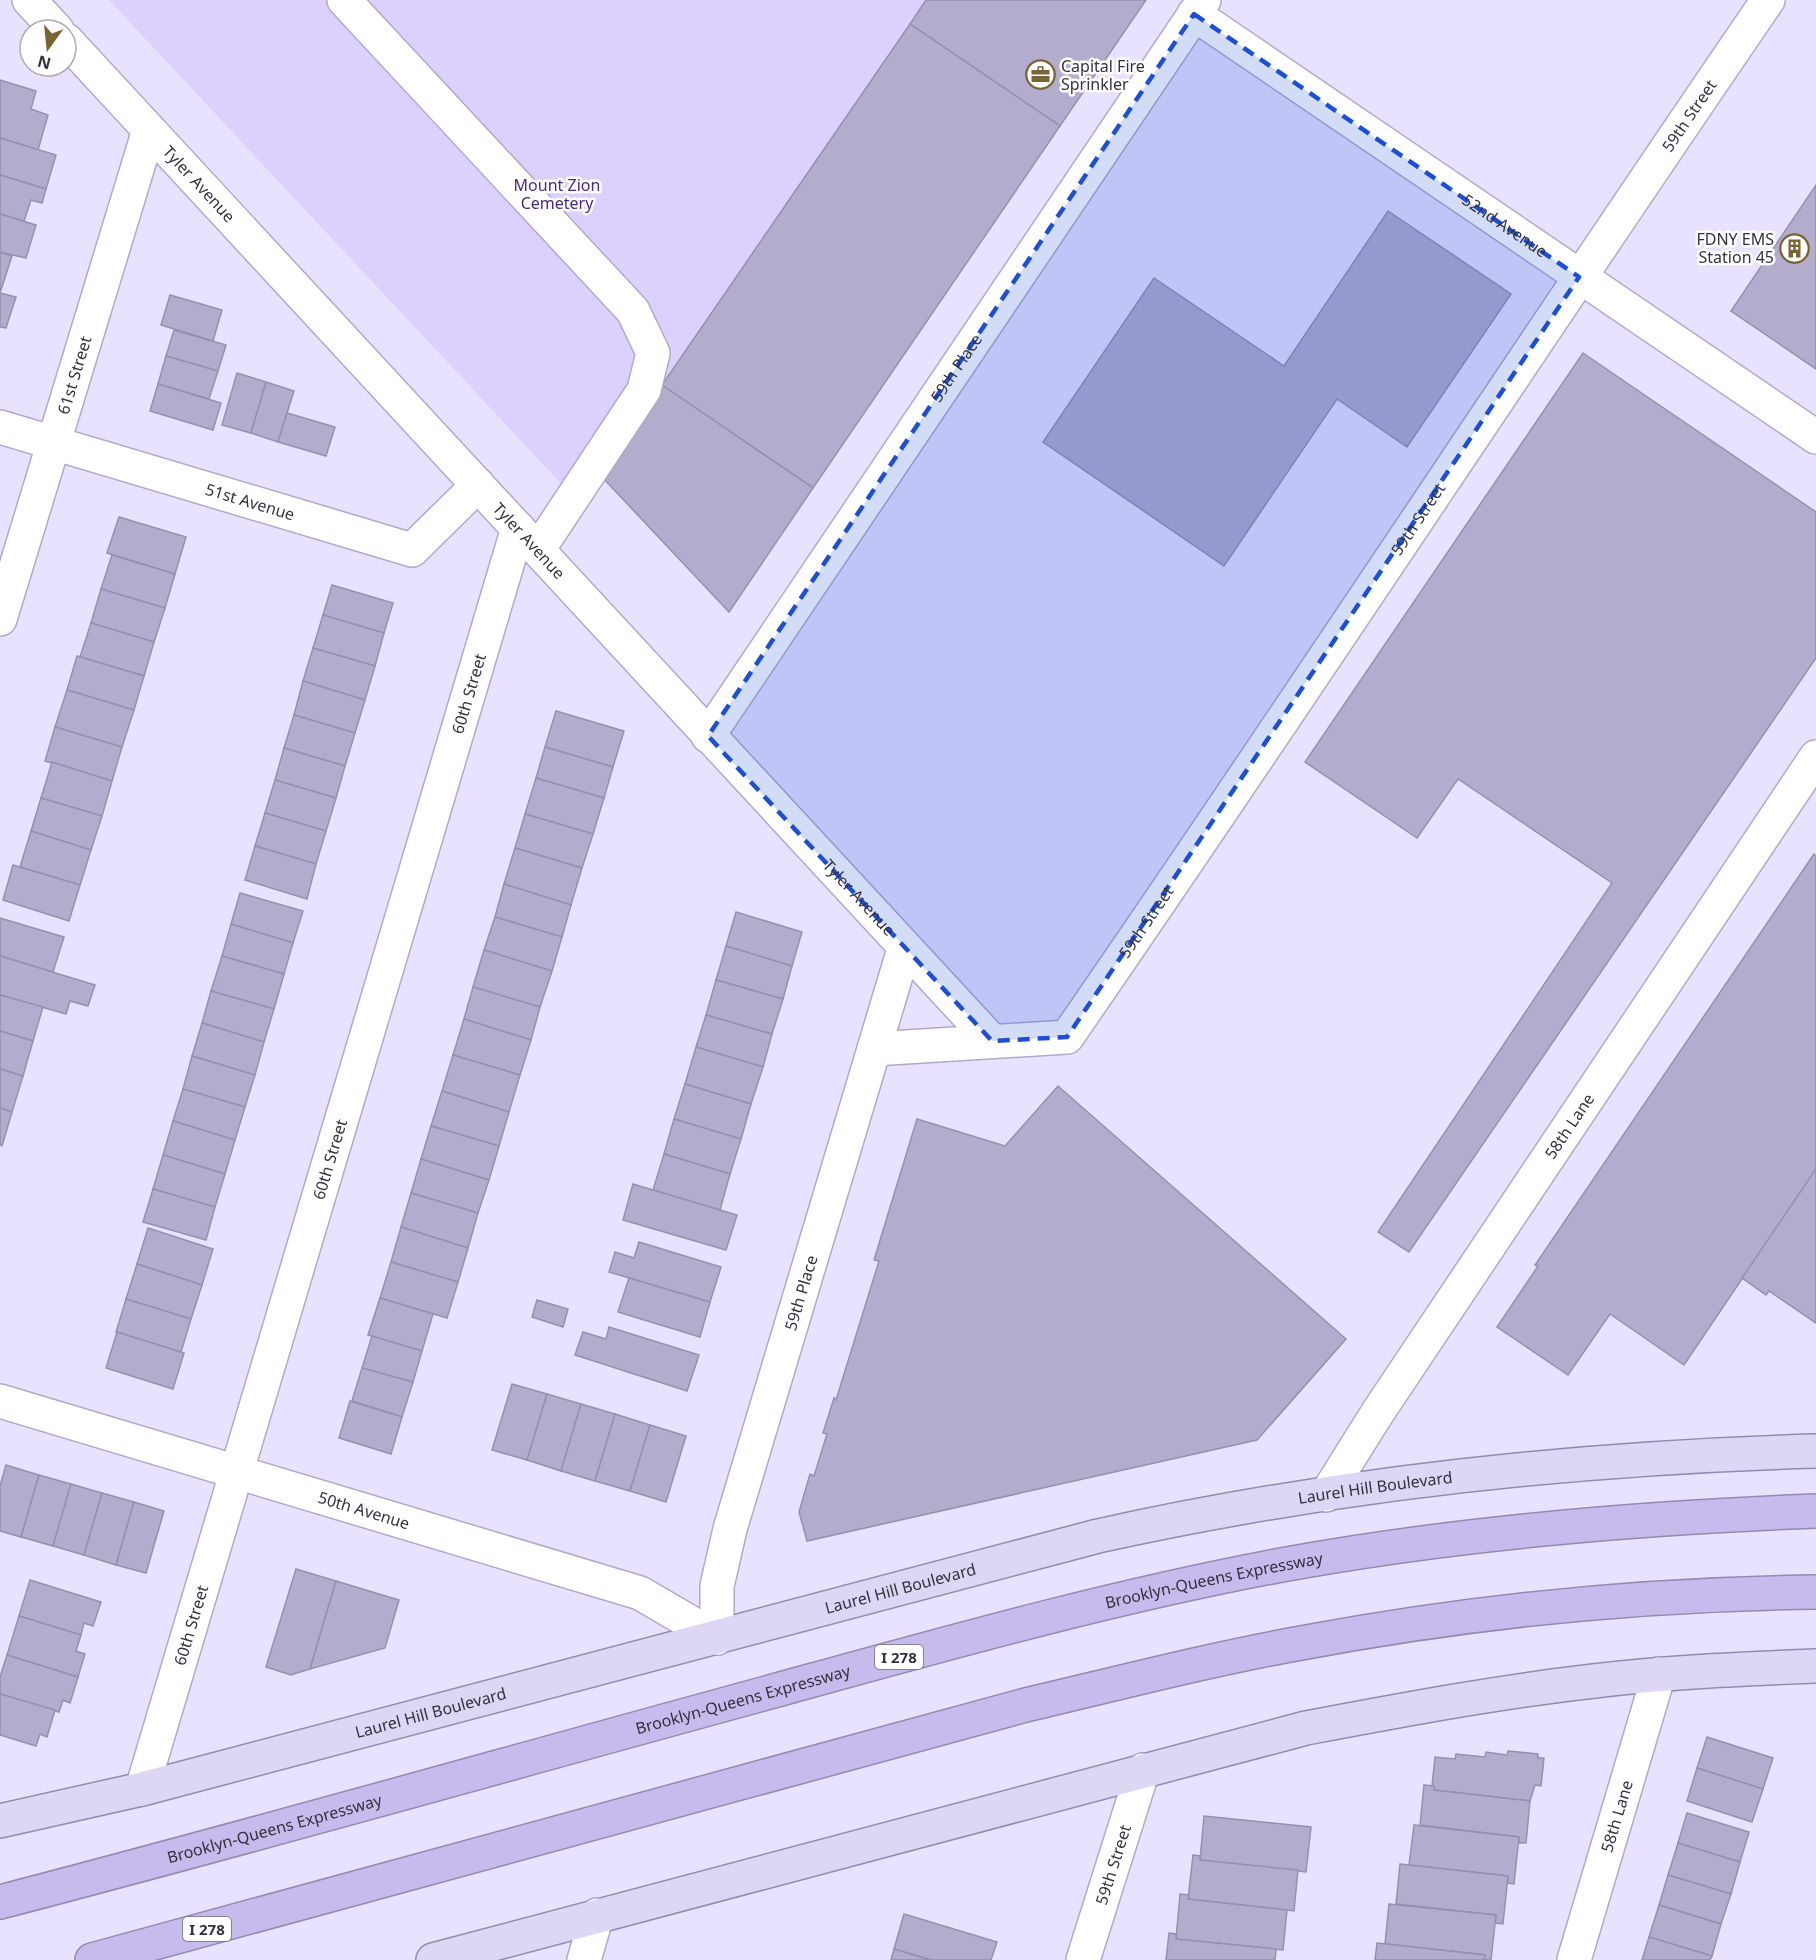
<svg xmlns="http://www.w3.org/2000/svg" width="1816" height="1960" viewBox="0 0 1816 1960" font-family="'Noto Sans',sans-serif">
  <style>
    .green { fill: #dcd1fe }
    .building { fill: #b4accd; stroke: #978fb0; stroke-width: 1.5 }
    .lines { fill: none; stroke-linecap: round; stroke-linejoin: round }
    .minor-casing { stroke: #b1a9cb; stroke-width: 36 }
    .major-casing { stroke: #948aaf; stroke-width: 36 }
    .highway-casing { stroke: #948aaf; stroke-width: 36 }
    .minor { stroke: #fff; stroke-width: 33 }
    .major { stroke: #ddd6f4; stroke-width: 33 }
    .highway { stroke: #c7baec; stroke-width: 33 }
    .marked { fill: #1d4ed8; fill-opacity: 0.2; stroke: #1d4ed8; stroke-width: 4.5; stroke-dasharray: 12 8; stroke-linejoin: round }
    .labels { text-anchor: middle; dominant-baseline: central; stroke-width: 5; stroke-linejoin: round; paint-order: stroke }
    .shield { fill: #fff; stroke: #716f79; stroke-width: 1.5 }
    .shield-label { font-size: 15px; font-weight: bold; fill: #34313f }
    .poi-label { font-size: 16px; fill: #34313f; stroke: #fff; text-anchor: start }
    .street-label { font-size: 16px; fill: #34313f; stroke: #fff }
    .park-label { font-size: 16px; fill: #4c2886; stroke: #fff }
  </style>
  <rect width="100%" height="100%" fill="#e9e2ff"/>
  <path class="green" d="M109,0h817l-264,385 -96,104z"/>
  <g class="building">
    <path d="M926,0h220l-86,126 -150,-102z"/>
    <path d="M910,24l150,102 -247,362 -151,-103z"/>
    <path d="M0,80l36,11 -5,18 17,6 -10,35 -38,-12z"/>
    <path d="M0,138l56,17 -10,34 -46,-14z"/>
    <path d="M0,175l46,14 -4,14 -11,-3 -7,21 -24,-7z"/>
    <path d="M1816,185v184l-85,-58z"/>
    <path d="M1388,211l123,83 -104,153 -70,-48 -113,167 -181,-124 111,-164 130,88z"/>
    <path d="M0,214l36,11 -10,33 -26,-6z"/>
    <path d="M0,252l12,4 -12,37z"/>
    <path d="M0,293l16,4 -10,31 -6,-1z"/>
    <path d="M170,295l52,15 -9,31 -52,-16z"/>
    <path d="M174,330l52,15 -8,26 -52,-15z"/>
    <path d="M1583,353l233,159v146l-407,594 -31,-20 234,-349 -154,-104 -41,59 -112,-76z"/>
    <path d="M166,356l52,15 -9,28 -51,-15z"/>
    <path d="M237,373l29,9 -15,51 -29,-8z"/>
    <path d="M266,382l28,9 -16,51 -27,-9z"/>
    <path d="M158,384l63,19 -8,27 -63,-19z"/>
    <path d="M662,385l151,103 -84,124 -128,-136z"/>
    <path d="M287,413l48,14 -9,29 -48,-14z"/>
    <path d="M119,517l67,20 -11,37 -68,-21z"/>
    <path d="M112,555l63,19 -10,34 -64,-19z"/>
    <path d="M332,585l61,18 -9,30 -61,-18z"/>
    <path d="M101,589l64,19 -11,34 -63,-19z"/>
    <path d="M323,615l61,18 -9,33 -62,-18z"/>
    <path d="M91,623l63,19 -10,34 -64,-19z"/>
    <path d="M313,648l62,18 -10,34 -62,-19z"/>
    <path d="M77,656l67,20 -10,34 -67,-20z"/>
    <path d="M303,681l62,19 -10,33 -61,-18z"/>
    <path d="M67,690l67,20 -12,37 -67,-20z"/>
    <path d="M556,711l68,20 -11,36 -68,-20z"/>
    <path d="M294,715l61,18 -10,33 -61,-18z"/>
    <path d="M55,727l67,20 -10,34 -67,-20z"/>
    <path d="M545,747l68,20 -9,31 -68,-20z"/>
    <path d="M284,748l61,18 -9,32 -61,-18z"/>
    <path d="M52,762l60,19 -10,35 -61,-18z"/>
    <path d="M536,778l68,20 -11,36 -68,-20z"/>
    <path d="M275,780l61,18 -10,33 -61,-18z"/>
    <path d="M41,798l61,18 -11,34 -60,-19z"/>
    <path d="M265,813l61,18 -10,33 -61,-18z"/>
    <path d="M525,814l68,20 -11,34 -67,-20z"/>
    <path d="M31,831l60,19 -11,35 -60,-18z"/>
    <path d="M255,846l61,18 -9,35 -62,-19z"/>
    <path d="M515,848l67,20 -11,37 -67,-21z"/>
    <path d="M1814,854l2,2v313l-132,196 -74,-51 -42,61 -71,-48 41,-61 -3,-1z"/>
    <path d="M13,865l67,20 -11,36 -66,-21z"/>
    <path d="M504,884l67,21 -9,32 -67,-20z"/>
    <path d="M240,893l63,18 -10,32 -62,-19z"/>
    <path d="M736,912l66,20 -10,34 -66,-20z"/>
    <path d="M495,917l67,20 -10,34 -68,-21z"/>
    <path d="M0,918l64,19 -11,35 -53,-16z"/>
    <path d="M231,924l62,19 -9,31 -62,-18z"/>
    <path d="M726,946l66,20 -9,33 -67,-19z"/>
    <path d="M484,950l68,21 -12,36 -67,-20z"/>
    <path d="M0,956l95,29 -7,21 -18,-5 -4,13 -66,-19z"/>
    <path d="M222,956l62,18 -10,35 -63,-18z"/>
    <path d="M716,980l67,19 -11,35 -66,-19z"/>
    <path d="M473,987l67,20 -9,33 -67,-21z"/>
    <path d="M211,991l63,18 -10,33 -62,-19z"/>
    <path d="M0,995l43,12 -10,34 -33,-10z"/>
    <path d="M706,1015l66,19 -9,33 -67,-20z"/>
    <path d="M464,1019l67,21 -11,35 -67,-20z"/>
    <path d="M202,1023l62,19 -9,33 -63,-19z"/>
    <path d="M0,1031l33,10 -10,35 -23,-7z"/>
    <path d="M696,1047l67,20 -12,37 -66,-20z"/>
    <path d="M453,1055l67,20 -11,37 -67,-21z"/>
    <path d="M192,1056l63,19 -10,32 -62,-18z"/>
    <path d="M0,1069l23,7 -11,36 -12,-4z"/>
    <path d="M685,1084l66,20 -10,35 -67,-20z"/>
    <path d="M1058,1086l288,253 -89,101 -450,101 -8,-29 11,-38 4,2 13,-42 -4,-1 11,-35 2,2 43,-139 -5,-1 43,-141 88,27z"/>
    <path d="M183,1089l62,18 -10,33 -62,-19z"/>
    <path d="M442,1091l67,21 -10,34 -68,-20z"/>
    <path d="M0,1108l12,4 -10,34 -2,-1z"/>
    <path d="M674,1119l67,20 -11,35 -66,-20z"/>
    <path d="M173,1121l62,19 -10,34 -62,-19z"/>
    <path d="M431,1126l68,20 -10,34 -68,-21z"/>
    <path d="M664,1154l66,20 -10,36 -67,-20z"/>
    <path d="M163,1155l62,19 -10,33 -62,-18z"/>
    <path d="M421,1159l68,21 -11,33 -67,-20z"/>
    <path d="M1816,1169v154l-47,-32 -3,4 -24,-17z"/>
    <path d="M633,1184l104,31 -11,35 -103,-30z"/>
    <path d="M153,1189l62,18 -9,33 -63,-18z"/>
    <path d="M411,1193l67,20 -10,35 -67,-21z"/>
    <path d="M401,1227l67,21 -10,34 -67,-20z"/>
    <path d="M148,1228l65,21 -11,36 -65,-21z"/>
    <path d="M639,1242l82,25 -11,35 -101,-30 6,-20 19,6z"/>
    <path d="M391,1262l67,20 -11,36 -67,-20z"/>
    <path d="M137,1264l65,21 -11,34 -65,-20z"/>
    <path d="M629,1278l81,24 -10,35 -82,-25z"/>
    <path d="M380,1298l53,16 -11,37 -54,-16z"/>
    <path d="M126,1299l65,20 -10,33 -65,-20z"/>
    <path d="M537,1300l31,9 -5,18 -31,-10z"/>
    <path d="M609,1327l90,28 -12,36 -112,-36 8,-23 23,7z"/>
    <path d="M117,1332l67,21 -11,36 -67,-21z"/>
    <path d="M372,1336l50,15 -9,31 -51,-14z"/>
    <path d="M362,1368l51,14 -11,35 -50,-16z"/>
    <path d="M512,1384l35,10 -20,66 -35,-10z"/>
    <path d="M547,1394l34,10 -20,67 -34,-11z"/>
    <path d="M350,1401l52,16 -11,37 -52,-16z"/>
    <path d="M581,1404l34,10 -20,67 -34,-10z"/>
    <path d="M615,1414l35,11 -20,66 -35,-10z"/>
    <path d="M650,1425l36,11 -20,66 -36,-11z"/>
    <path d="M6,1465l33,10 -18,62 -21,-6v-45z"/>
    <path d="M39,1475l32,9 -18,62 -32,-9z"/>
    <path d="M71,1484l31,9 -18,62 -31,-9z"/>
    <path d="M102,1493l32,9 -18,63 -32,-10z"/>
    <path d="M134,1502l30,9 -18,62 -30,-8z"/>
    <path d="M296,1569l40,12 -26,88 -19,6 -25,-8z"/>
    <path d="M30,1580l71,22 -8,24 -9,-3 -3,12 -62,-19z"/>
    <path d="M336,1581l63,19 -14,48 -75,21z"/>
    <path d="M19,1616l62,19 -5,16 9,3 -7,23 -71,-22z"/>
    <path d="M7,1655l71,22 -8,26 -7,-3 -4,12 -59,-18v-17z"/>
    <path d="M0,1694l55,16 -8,27 -7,-3 -4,12 -36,-11z"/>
    <path d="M1707,1737l66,21 -10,31 -66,-21z"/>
    <path d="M1508,1751l30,3v4h6l-3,28 -6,-1 -5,16 -96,-11 -2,-4 3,-29 20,2 1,-5 29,3 1,-5 21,3z"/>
    <path d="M1697,1768l66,21 -11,33 -65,-21z"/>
    <path d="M1424,1785l10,1v4l96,11 -4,42h-7v-6l-99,-12z"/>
    <path d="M1687,1813l62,19 -9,30 -62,-19z"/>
    <path d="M1204,1816l107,11 -5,45 -106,-12z"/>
    <path d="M1414,1825l105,12 -5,47 -6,-1v-7l-99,-11z"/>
    <path d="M1678,1843l62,19 -9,32 -63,-19z"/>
    <path d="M1193,1855l7,1v4l98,10 -4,41 -106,-12z"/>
    <path d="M1400,1864l108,12 -5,48 -8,-1 1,-8 -100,-11z"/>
    <path d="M1668,1875l63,19 -10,30 -62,-19z"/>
    <path d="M1180,1894l9,1 -1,4 99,11 -4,40 -107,-11z"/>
    <path d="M1389,1904l107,11 -5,45h-7l1,-5 -100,-11z"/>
    <path d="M1659,1905l62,19 -9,32 -63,-19z"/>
    <path d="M904,1914l93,28 -6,18h-60l-37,-11z"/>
    <path d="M1169,1933l7,1v5l100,10 -1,11h-109z"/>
    <path d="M1649,1937l63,19 -2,4h-68z"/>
    <path d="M1377,1943l108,12 -1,5h-109z"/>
    <path d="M894,1949l37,11h-40z"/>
  </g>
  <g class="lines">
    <defs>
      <g id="minor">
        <path d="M29,0l28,30"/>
        <path d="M344,0l289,311 20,42 -9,37 -106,160"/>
        <path id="s1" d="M1194,14l622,423"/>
        <path id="s2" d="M66,40l926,1001"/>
        <path id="s3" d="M0,427l412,123 66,-65"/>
        <path id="s4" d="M0,619l149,-489"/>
        <path id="s5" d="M708,736l496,-736"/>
        <path id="s6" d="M874,1049l193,-12c237,-343 465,-693 701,-1037"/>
        <path id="s7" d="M0,1401l640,192 77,45"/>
        <path id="s8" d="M1326,1495l52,-83 438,-655"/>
        <path id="s9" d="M717,1638v-52l13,-57 174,-580"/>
        <path id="s10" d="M142,1789l376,-1261"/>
        <path d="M584,1960l13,-45"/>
        <path id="s11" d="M1083,1960l60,-190"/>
        <path id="s12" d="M1574,1960l85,-286"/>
      </g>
      <g id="major">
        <path id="s13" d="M0,1821l142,-32 956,-253c235,-52 477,-78 718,-85"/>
        <path d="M433,1960l873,-232c96,-18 191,-36 288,-47 74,-9 148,-12 222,-15"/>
      </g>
      <g id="highway">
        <path id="s14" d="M0,1902c254,-66 506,-138 759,-207 171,-47 342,-96 517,-129 178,-33 359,-48 540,-55"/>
        <path d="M92,1960l930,-254c93,-22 185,-46 279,-63 170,-32 343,-49 515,-51"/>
      </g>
    </defs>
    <use href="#minor" class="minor-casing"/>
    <use href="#major" class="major-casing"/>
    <use href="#highway" class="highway-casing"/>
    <use href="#minor" class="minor"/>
    <use href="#major" class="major"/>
    <use href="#highway" class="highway"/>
  </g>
  <path class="marked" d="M1194,14l385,263 -512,760 -75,4 -284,-305z"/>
  <defs>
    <symbol id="office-ring" viewBox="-11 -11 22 22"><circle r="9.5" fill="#fff" stroke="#796434" stroke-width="1.5"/><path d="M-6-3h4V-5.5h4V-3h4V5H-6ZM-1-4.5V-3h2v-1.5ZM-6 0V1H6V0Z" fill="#796434"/></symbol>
    <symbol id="building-ring" viewBox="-11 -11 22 22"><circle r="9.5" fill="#fff" stroke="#796434" stroke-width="1.5"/><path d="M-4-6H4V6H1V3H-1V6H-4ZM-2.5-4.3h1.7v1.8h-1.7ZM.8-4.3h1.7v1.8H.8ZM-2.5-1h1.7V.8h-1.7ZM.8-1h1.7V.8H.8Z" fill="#796434"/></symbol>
  </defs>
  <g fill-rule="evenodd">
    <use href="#office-ring" x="1024" y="58" width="33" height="33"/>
    <use href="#building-ring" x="1778" y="232" width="33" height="33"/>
  </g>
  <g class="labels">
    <g class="shield">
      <rect x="875" y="1645" width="48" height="24" rx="4.5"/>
      <rect x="183" y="1917" width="48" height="24" rx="4.5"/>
    </g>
    <g class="shield-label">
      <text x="899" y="1657">I 278</text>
      <text x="207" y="1929">I 278</text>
    </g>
    <g class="poi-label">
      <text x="1061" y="66">Capital Fire<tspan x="1061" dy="18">Sprinkler</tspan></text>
      <text x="1774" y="239" text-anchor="end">FDNY EMS<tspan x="1774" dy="18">Station 45</tspan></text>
    </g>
    <g class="street-label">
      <text stroke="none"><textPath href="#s6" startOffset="1305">59th Street</textPath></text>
      <text stroke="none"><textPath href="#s2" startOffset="196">Tyler Avenue</textPath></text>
      <text stroke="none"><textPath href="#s1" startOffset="376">52nd Avenue</textPath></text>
      <text stroke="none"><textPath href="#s5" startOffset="444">59th Place</textPath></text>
      <text stroke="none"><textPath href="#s4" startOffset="255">61st Street</textPath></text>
      <text stroke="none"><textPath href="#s3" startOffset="261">51st Avenue</textPath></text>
      <text stroke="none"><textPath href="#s6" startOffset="819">59th Street</textPath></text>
      <text stroke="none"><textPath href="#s2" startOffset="682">Tyler Avenue</textPath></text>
      <text stroke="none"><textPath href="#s10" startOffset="1143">60th Street</textPath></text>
      <text stroke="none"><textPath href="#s2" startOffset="1168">Tyler Avenue</textPath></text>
      <text stroke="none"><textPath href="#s6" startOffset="333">59th Street</textPath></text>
      <text stroke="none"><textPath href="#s8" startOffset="442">58th Lane</textPath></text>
      <text stroke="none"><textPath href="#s10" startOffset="657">60th Street</textPath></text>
      <text stroke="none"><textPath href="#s9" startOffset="357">59th Place</textPath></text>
      <text stroke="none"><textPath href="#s13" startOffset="1416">Laurel Hill Boulevard</textPath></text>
      <text stroke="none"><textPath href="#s7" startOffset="380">50th Avenue</textPath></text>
      <text stroke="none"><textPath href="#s14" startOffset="1256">Brooklyn-Queens Expressway</textPath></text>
      <text stroke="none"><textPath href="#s13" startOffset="930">Laurel Hill Boulevard</textPath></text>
      <text stroke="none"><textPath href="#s10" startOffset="171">60th Street</textPath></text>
      <text stroke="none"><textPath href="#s14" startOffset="770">Brooklyn-Queens Expressway</textPath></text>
      <text stroke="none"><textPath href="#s13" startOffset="444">Laurel Hill Boulevard</textPath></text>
      <text stroke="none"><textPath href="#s12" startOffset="150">58th Lane</textPath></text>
      <text stroke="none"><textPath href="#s14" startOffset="284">Brooklyn-Queens Expressway</textPath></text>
      <text stroke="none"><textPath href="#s11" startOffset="100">59th Street</textPath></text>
    </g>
    <g class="park-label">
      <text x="557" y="185">Mount Zion<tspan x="557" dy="18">Cemetery</tspan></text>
    </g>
  </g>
  <g transform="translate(48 48) rotate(195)"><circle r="28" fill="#ffffff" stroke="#aeadb2" stroke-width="1.5"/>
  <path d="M0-4.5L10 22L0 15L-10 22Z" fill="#796434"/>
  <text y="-9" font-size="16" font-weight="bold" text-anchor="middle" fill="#34313f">N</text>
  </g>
</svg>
